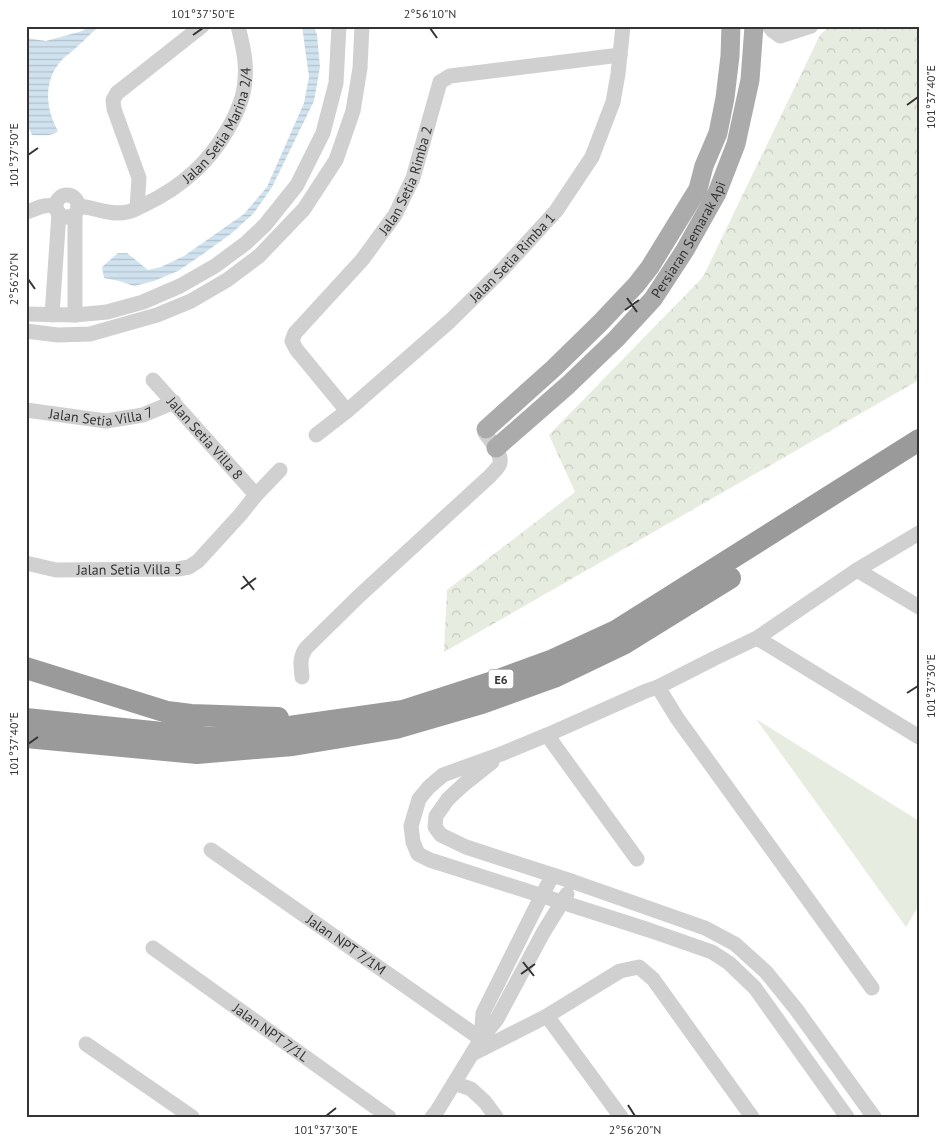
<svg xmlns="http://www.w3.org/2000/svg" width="945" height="1143" viewBox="0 0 945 1143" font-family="'PT Sans',sans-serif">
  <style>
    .forest { fill: url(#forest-crowns) }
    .park { fill: #e6ecdf }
    .water { fill: url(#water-rules) }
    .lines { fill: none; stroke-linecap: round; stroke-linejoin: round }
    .minor { stroke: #d0d0d0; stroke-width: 15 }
    .major { stroke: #ababab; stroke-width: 19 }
    .highway { stroke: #9a9a9a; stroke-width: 22 }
    .ticks { fill: none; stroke: #333; stroke-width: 2 }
    .labels { text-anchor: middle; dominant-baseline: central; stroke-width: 5; stroke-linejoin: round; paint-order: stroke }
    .shield { fill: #fff; stroke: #707070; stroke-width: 1 }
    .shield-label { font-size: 12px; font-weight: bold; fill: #333 }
    .street-label { font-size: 14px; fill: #333; stroke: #fff }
    .neatline { fill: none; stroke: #333; stroke-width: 2 }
    .ticks-label { font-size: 12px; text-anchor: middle; fill: #333 }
  </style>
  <defs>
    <pattern id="forest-crowns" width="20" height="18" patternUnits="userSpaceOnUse" patternTransform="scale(1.25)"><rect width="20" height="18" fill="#e6ecdf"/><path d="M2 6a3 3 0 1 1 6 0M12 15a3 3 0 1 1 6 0" fill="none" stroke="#c6cbc0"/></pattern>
    <pattern id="water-rules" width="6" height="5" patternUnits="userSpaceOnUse" patternTransform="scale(1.25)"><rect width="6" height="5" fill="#cfe2ee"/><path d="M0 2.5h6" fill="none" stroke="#b2c2cd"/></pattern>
  </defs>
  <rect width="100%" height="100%" fill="#fff"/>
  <path class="forest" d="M830,26h89v354l-475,272 3,-62 128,-98 -26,-57 154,-158 117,-242z"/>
  <path class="park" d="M756,719l163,102v84l-13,22z"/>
  <g class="water">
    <path d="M90,26h11c-9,5 -15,13 -23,20 -6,6 -13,10 -18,16 -17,21 -14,47 -2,69 -6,6 -18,4 -26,4l-6,-13v-84l20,3 36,-10z"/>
    <path d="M302,26h12l3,9 3,32 -6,34 -42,86 -18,26 -22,20 -29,21 -25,17 -24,10 -20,5 -15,-5 -15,-3 -2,-11 16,-14h9l21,17 13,-3 23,-11 60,-42 23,-27 37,-84 5,-26z"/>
  </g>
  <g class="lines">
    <g class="minor">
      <path d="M769,26l4,5 7,5 31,-10"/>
      <circle cx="67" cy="206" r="11"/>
      <path id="s1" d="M78,206c15,1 33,10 49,6 6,-1 12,-5 17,-7 19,-9 36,-20 51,-34 22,-20 49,-61 50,-92 2,-17 -3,-36 -7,-53"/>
      <path d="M137,208l2,-30 -25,-69 -1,-9 4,-7 85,-67"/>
      <path d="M26,212c14,-4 15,-8 30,-6"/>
      <path d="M75,214v101"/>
      <path d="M26,314l49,1 32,-3 36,-10 37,-16 35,-20 31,-23 19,-18 32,-40 26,-52 13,-50 3,-57"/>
      <path d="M52,315l7,-102"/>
      <path d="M26,331l32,4 32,-1 67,-19 34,-14 36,-21 32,-24 45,-47 32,-49 17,-49 7,-43 2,-42"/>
      <path id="s2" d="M153,380l103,115"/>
      <path id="s3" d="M26,410l80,11 37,-6 31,-13"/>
      <path id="s4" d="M347,411l-51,-62 -4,-8 3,-8 67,-73 33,-45 18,-37 27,-96 10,-6 170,-21"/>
      <path id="s5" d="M316,435l31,-24 103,-90 53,-52 53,-58 36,-54 21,-55 5,-28 5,-48"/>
      <path id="s6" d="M26,563l30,7 122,-1 11,-2 9,-6 42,-46 16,-20 24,-25"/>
      <path d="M857,570l62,37"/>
      <path d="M757,638l162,99"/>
      <path d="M302,677c-1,-11 -3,-19 4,-29l53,-52 131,-120c3,-4 9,-8 10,-13 2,-10 -10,-23 -15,-30l1,-4"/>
      <path d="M547,735l-46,19 -58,21 -14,12 -10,12 -8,27 2,16 5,12 12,6 219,70 63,22 17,11 26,25 92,129"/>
      <path d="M492,762l-29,23 -15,14 -12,17 -1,11 6,8 25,12 108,35 131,46 30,16 31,28 30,37 78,108"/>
      <path id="s7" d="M211,850l270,189"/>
      <path d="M637,859l-90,-124 99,-44 12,-4"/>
      <path id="s8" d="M153,948l236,169"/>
      <path d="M872,988l-195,-270 -19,-31 57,-29 42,-20 100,-68 62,-37"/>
      <path d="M547,1016l74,101"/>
      <path d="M481,1039l2,-26 59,-118 11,-20"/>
      <path d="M86,1044l106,73"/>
      <path d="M472,1054l75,-38 73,-45 19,-4 14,12 99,138"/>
      <path d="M454,1083l17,6 14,13 11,15"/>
      <path d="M432,1117l5,-6 44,-72 16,-20 46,-86 24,-39"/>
    </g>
    <g class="major">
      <path d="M486,429l68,-61 47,-46 35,-37 14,-18 48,-78 6,-23 14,-33 7,-35 5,-42 1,-30"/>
      <path id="s9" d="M496,448l72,-63 48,-46 37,-40 32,-49 32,-57 19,-49 14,-64 4,-54"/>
    </g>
    <g class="highway">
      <path d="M26,668l141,44 24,3 87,3"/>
      <path d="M26,719l185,19 192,-27 90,-29 60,-22 63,-29 303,-191"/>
      <path d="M26,737l171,16 96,-8 103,-17 86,-25 72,-26 71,-34 105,-65"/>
    </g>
  </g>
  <path class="ticks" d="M430,28l7,10M193,35l10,-7M907,105l11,-8M28,155l10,-7M28,279l7,10M627,298l10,14M625,310l14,-10M243,576l11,14M241,589l15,-11M907,693l11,-7M28,744l10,-7M523,962l11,14M521,974l14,-10M628,1105l7,11M326,1116l10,-8"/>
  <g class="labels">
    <rect class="shield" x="488.5" y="669.5" width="25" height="19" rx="4"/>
    <g class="shield-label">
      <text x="501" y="679">E6</text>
    </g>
    <g class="street-label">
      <text stroke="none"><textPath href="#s1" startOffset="182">Jalan Setia Marina 2/4</textPath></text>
      <text stroke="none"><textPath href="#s4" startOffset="289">Jalan Setia Rimba 2</textPath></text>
      <text stroke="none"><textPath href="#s9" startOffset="286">Persiaran Semarak Api</textPath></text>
      <text stroke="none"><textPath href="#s5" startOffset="265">Jalan Setia Rimba 1</textPath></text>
      <text stroke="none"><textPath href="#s3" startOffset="76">Jalan Setia Villa 7</textPath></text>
      <text stroke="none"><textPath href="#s2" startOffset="78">Jalan Setia Villa 8</textPath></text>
      <text stroke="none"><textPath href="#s6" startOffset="104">Jalan Setia Villa 5</textPath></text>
      <text stroke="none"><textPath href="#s7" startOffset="165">Jalan NPT 7/1M</textPath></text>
      <text stroke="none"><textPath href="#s8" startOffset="145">Jalan NPT 7/1L</textPath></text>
    </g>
  </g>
  <rect width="945" height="1143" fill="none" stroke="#ffffff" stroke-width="55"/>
  <rect x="28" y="28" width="890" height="1088" class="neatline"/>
  <g class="ticks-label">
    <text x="203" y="18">101°37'50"E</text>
    <text x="430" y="18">2°56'10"N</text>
    <text transform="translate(931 97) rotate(-90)" y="4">101°37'40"E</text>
    <text transform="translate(14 155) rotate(-90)" y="4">101°37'50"E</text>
    <text transform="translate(14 279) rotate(-90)" y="4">2°56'20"N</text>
    <text transform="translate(931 686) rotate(-90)" y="4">101°37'30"E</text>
    <text transform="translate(14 744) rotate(-90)" y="4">101°37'40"E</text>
    <text x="326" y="1134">101°37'30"E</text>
    <text x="635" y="1134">2°56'20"N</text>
  </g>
</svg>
